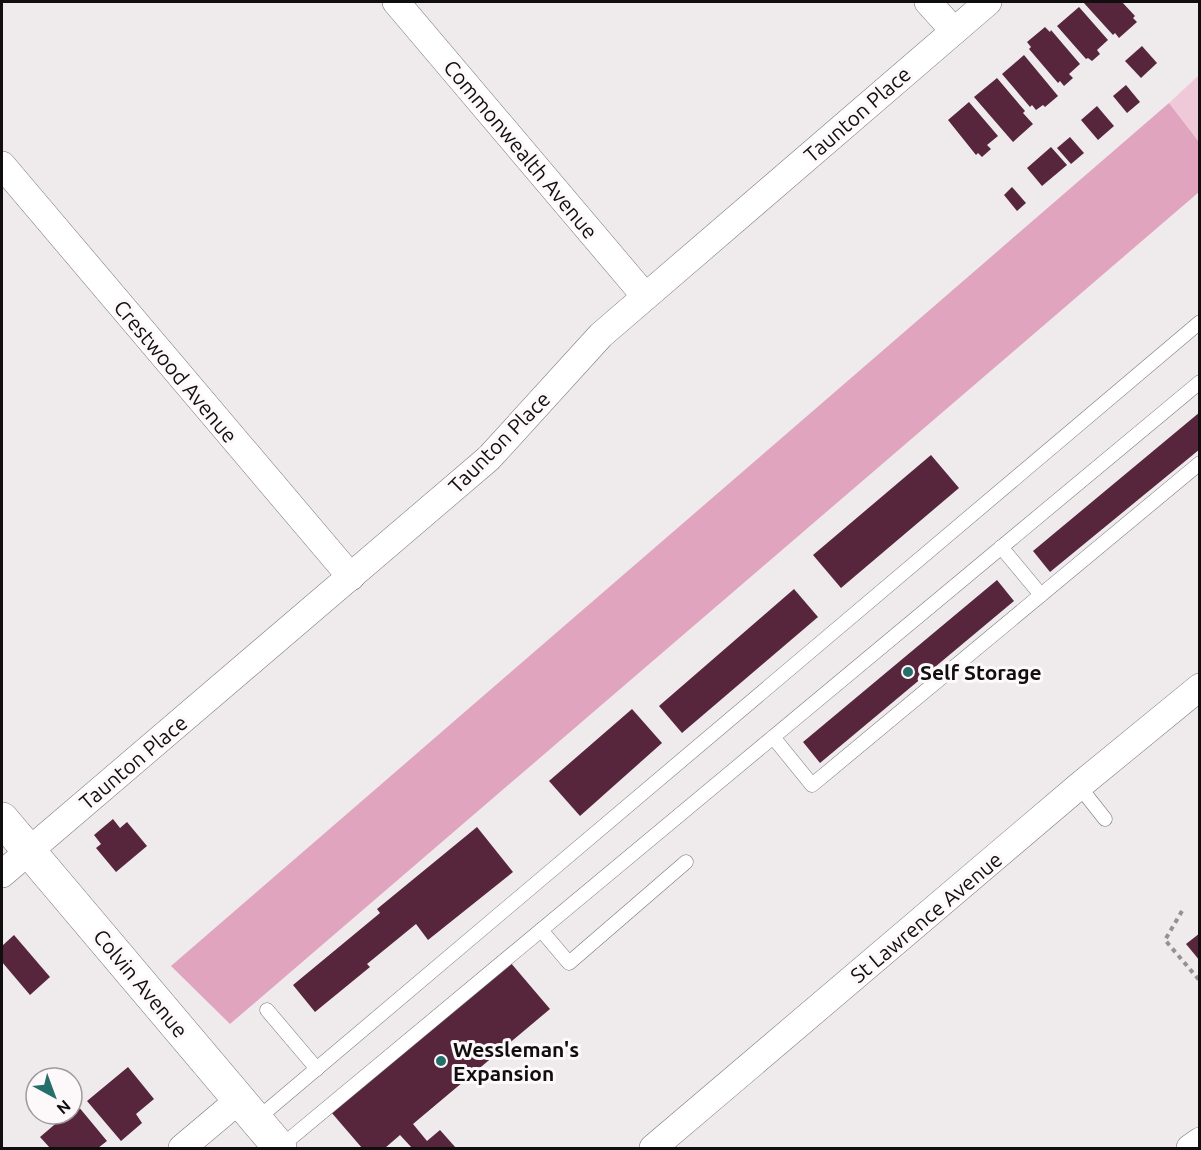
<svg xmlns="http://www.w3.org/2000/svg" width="1201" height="1150" viewBox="0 0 1201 1150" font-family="Ubuntu,sans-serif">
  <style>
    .green { fill: #efc9d8 }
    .forest { fill: #e1a4be }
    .building { fill: #57263d }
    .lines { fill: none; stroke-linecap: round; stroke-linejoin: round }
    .lane-casing { stroke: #7b7779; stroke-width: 15 }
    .street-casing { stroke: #7b7779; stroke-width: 28 }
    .secondary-casing { stroke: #7b7779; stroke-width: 34 }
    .path { stroke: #949193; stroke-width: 4; stroke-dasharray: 4.5 4.5; stroke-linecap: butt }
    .lane { stroke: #fff; stroke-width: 14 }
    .street { stroke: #fff; stroke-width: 27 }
    .secondary { stroke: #fff; stroke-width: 33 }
    .poi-dot { fill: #256f6b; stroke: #fdf8fa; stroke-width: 2 }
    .labels { text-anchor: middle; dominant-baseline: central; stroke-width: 6; stroke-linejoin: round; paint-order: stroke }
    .street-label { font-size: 21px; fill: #100e0f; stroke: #fdf8fa }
    .poi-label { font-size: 21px; font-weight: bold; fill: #100e0f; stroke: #fdf8fa; text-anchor: start }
  </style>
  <rect width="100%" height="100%" fill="#efebed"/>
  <path class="green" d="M1199,75v67l-30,-39z"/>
  <path class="forest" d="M1169,103l30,39v50l-969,832 -59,-58z"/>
  <g class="building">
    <path d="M1083,2h39l13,14 -2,2 4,4 -18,16 -4,-5 -2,2z"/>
    <path d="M1079,7l29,33 -11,10 3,4 -8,7 -4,-3 -2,1 -29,-33z"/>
    <path d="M1045,27l5,5 1,-2 29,34 -11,10 4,4 -9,8 -4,-5 -2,2 -29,-34 2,-2 -4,-5z"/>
    <path d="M1142,46l15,17 -16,15 -16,-17z"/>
    <path d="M1024,55l34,41 -13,11 -2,-2 -7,5 -4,-5 -2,2 -28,-33z"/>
    <path d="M997,78l28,33 -2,2 10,11 -20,18 -39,-45z"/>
    <path d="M1126,85l14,17 -13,11 -14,-17z"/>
    <path d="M969,102l29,34 -11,9 4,4 -9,8 -4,-4 -2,2 -28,-35z"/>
    <path d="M1097,106l17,20 -16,14 -17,-20z"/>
    <path d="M1070,137l14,16 -13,11 -14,-16z"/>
    <path d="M1051,147l16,18 -25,21 -15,-18z"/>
    <path d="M1012,187l14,16 -9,8 -13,-16z"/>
    <path d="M1200,412v37l-150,123 -17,-21z"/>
    <path d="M931,455l28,33 -118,100 -28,-33z"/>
    <path d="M997,580l17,21 -194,162 -17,-21z"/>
    <path d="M794,589l24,28 -136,116 -23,-27z"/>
    <path d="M632,709l30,34 -82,73 -31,-35z"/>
    <path d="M113,819l7,9 7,-6 20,24 -31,26 -20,-24 5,-4 -7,-9z"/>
    <path d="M477,827l36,45 -85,68 -12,-16 -49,40 3,3 -55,45 -22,-27 87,-72 -3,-4z"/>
    <path d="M1200,933v28l-14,-17z"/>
    <path d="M14,935l36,42 -20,18 -28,-33v-16z"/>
    <path d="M510,962l40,47 -137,115 14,17 13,-11 16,18h-44l-12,-13 -15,13h-23l-31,-36z"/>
    <path d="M128,1067l26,32 -18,15 6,9 -21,18 -34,-40z"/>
    <path d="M78,1106l29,35 -9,7h-48l-10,-11 27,-23h5v-4z"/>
  </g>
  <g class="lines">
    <defs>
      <g id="lane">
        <path d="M1001,547l40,48"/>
        <path d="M773,737l39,48 388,-322"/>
        <path d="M1079,786l26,33"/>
        <path d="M541,930l28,33 117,-101"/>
        <path d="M267,1010l50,59"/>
        <path d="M256,1120l944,-798"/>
        <path d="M279,1148l921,-766"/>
      </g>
      <g id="street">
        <path d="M396,2l249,294"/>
        <path d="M928,2l26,29"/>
        <path d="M2,165l349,412"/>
        <path d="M2,874l487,-416 112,-123 387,-333"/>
        <path d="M182,1148l57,-48"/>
        <path d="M653,1148l426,-362 121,-99"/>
        <path d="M1190,1148l10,-7"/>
      </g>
      <path id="secondary" d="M2,819l278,329"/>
    </defs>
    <use href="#lane" class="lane-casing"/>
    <use href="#street" class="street-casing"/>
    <use href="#secondary" class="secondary-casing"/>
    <path class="path" d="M1182,911l-17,29 35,41"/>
    <use href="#lane" class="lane"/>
    <use href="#street" class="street"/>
    <use href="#secondary" class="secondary"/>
  </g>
  <g class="poi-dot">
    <circle cx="908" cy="672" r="6"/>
    <circle cx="441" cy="1061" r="6"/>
  </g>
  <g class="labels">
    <g class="street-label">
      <text transform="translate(857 114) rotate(-41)">Taunton Place</text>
      <text transform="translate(521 149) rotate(50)">Commonwealth Avenue</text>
      <text transform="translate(176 371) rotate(50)">Crestwood Avenue</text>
      <text transform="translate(499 442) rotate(-45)">Taunton Place</text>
      <text transform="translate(133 762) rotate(-40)">Taunton Place</text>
      <text transform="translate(926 917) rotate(-40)">St Lawrence Avenue</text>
      <text transform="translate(141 983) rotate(50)">Colvin Avenue</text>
    </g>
    <g class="poi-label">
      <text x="920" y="672">Self Storage</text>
      <text x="453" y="1049">Wessleman's<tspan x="453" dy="24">Expansion</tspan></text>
    </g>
  </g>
  <rect width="1201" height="1150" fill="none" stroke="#100e0f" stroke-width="6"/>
  <g transform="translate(54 1096) rotate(139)"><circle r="28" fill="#fdf8fa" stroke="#9e9a9c" stroke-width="1.5"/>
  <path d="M0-4.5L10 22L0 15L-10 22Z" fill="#256f6b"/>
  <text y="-9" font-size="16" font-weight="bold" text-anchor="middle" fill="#100e0f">N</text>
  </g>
</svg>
